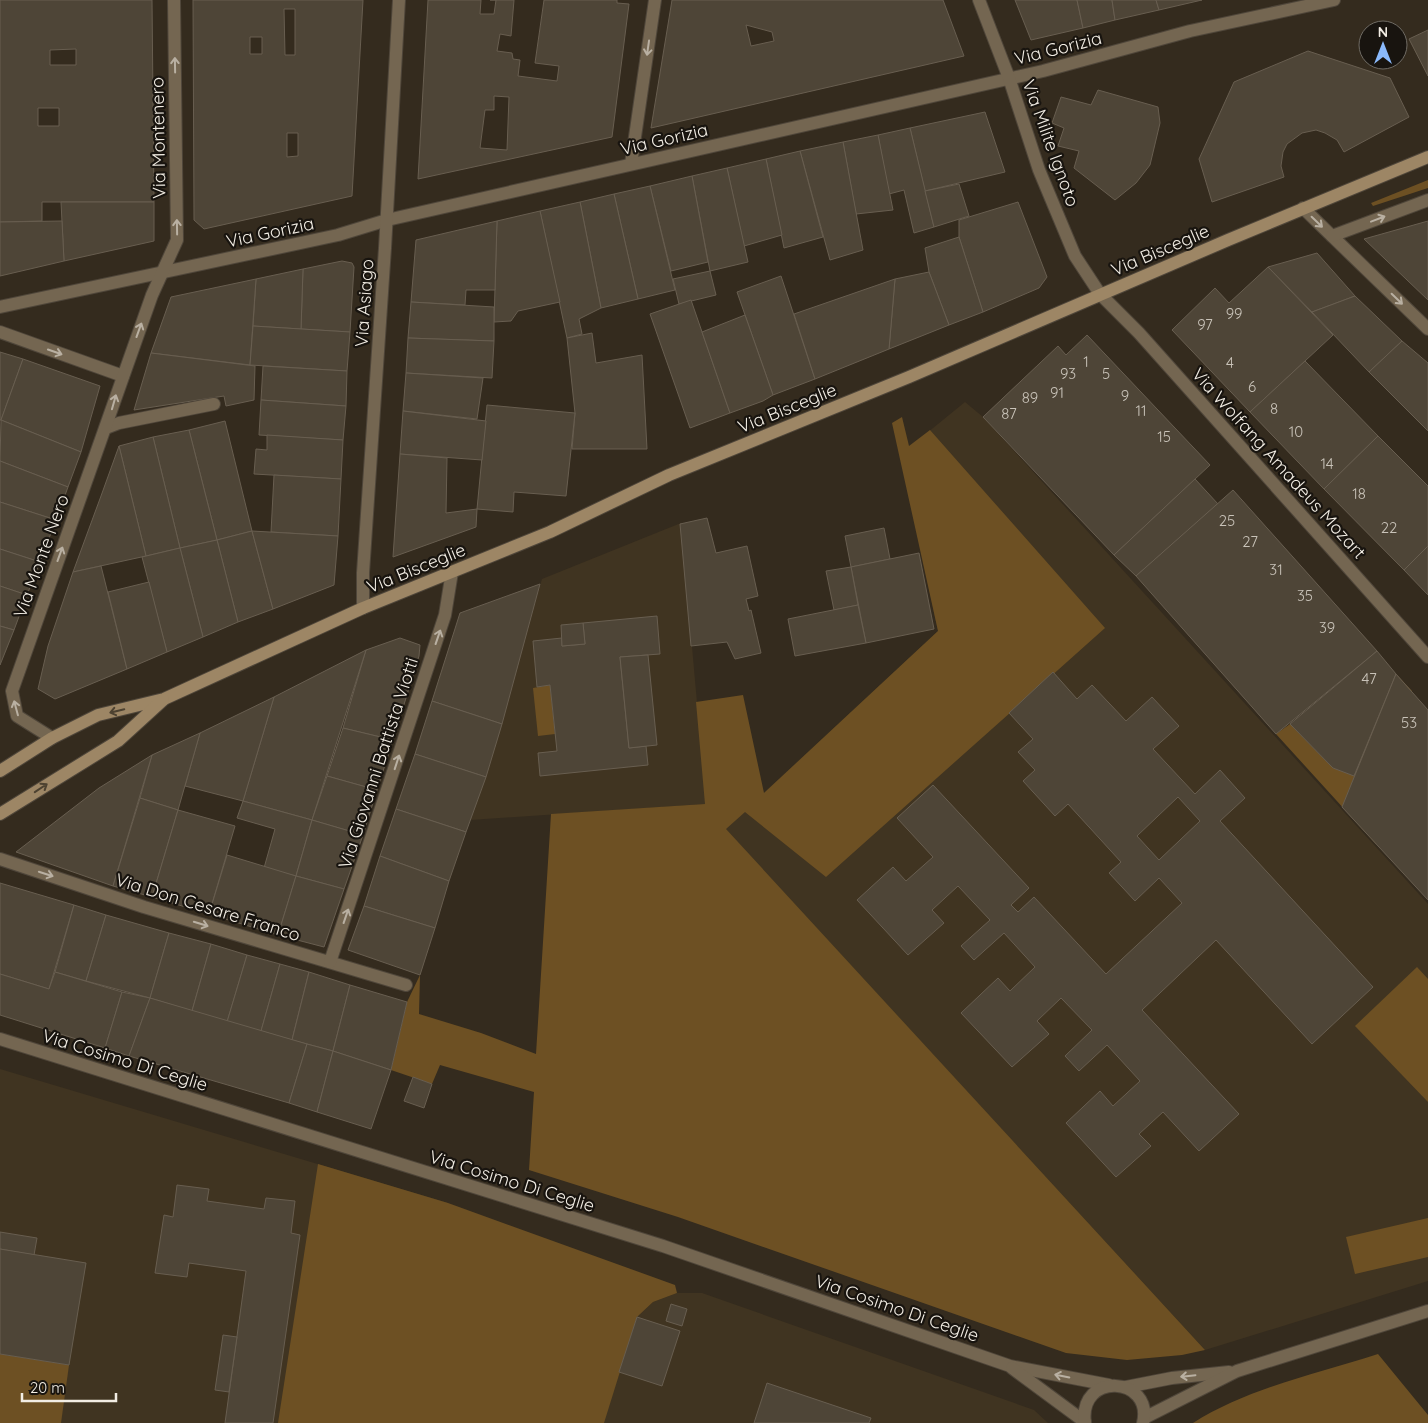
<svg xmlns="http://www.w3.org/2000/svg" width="1428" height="1423" viewBox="0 0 1428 1423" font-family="Quicksand,sans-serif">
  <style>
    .built { fill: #403421 }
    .green { fill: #6d5023 }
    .building { fill: #4e4537; stroke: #685e50; fill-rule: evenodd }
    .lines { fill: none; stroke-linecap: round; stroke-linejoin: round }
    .service-casing { stroke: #4f463a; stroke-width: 14 }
    .minor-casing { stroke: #4f463a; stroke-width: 14 }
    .tertiary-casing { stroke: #4f463a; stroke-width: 14 }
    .secondary-casing { stroke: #4f463a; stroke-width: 14 }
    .service { stroke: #746651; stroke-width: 12 }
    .minor { stroke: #746651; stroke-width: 12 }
    .tertiary { stroke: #746651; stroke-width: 12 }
    .secondary { stroke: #9d8665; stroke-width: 12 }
    .oneway { stroke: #b9b0a2 }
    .oneway2 { stroke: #4d4231 }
    .labels { text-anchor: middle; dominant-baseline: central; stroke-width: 4.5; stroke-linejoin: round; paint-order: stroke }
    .number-label { font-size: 15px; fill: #c9c3b9 }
    .street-label { font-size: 18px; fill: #f2ede4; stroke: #18140f }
  </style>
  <rect width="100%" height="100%" fill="#342b1e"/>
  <g class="built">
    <path d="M965,402l18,15 445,487v377l-223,69 -480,-521 213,-198 -38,-176z"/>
    <path d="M681,523l25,281 -236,16 72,-241z"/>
    <path d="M0,1069l448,134 -38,220h-410z"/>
    <path d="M677,1293h25l332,117 14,13h-445l34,-106 16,-15z"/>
  </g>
  <g class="green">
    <path d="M1428,180v8l-55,18 -2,-3z"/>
    <path d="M902,417l7,29 21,-16 175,198 -279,249 -81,-65 -19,17 479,521 -23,5 -55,5 -61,-7 -388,-136 -149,-47 5,-78 -94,-27 -8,19 -41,-14 16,-68 13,-27 -1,39 62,19 55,21 15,-240 154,-10 -9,-102 47,-7 21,98 174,-162 -46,-208z"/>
    <path d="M1396,674l16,17 -41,103 13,44 -8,6 -100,-110 14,-10 43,44 21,7z"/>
    <path d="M550,685l5,49 -17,2 -5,-48z"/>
    <path d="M1417,967l11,12v123l-73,-76z"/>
    <path d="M318,1164l130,39 227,82 2,8 -24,9 -16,15 -33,106h-326z"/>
    <path d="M1428,1218v39l-73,17 -9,-37z"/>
    <path d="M0,1354l69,11 -8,58h-61z"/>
    <path d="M1378,1354l50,61v8h-235c55,-35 123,-49 185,-69z"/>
  </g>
  <g class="building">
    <path d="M0,0h152l2,202h-112v19l-42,1zM76,49v16h-26v-15zM38,108h21v18h-21z"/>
    <path d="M193,0h170l-11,196 -148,33 -10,-9zM284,9h11v46h-10zM250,37h12v17h-12zM287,133h11v23l-11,1z"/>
    <path d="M428,0h53l-1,14h14l2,-14h-6h24l-3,36 -11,-2 -3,17 15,2 1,6 7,1 -2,16 39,5 2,-15 -24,-3 9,-63h73v3l12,1 -17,133 -194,42zM494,96l15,1 -2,53 -27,-2 5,-38h9z"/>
    <path d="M672,0h271l21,56 -313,72zM746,25l26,7 2,9 -23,5z"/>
    <path d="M1015,0h62l6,28 -52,12z"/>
    <path d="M1077,0h35l3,20 -32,8z"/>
    <path d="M1112,0h44l3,10 -44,10z"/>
    <path d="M1156,0h46l-43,10z"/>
    <path d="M1428,30v46l-19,-37z"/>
    <path d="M1308,51l82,27 19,39 -65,35 -7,-12 -12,-7 -9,-3 -14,3 -15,11 -4,8 -2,14 3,11 -72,25 -13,-43 35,-77z"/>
    <path d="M1098,90l60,17 2,16 -10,42 -14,18 -21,17 -41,-32 5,-17 -21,-5 6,-18 -12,-5 9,-26 30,8z"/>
    <path d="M985,112l20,60 -80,19 -15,-63z"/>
    <path d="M910,128l24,99 -20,6 -10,-43 -15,4 -11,-59z"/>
    <path d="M878,135l15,75 -37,4 -13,-72z"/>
    <path d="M843,142l20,108 -33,10 -30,-109z"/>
    <path d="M800,151l23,86 -39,11 -18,-89z"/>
    <path d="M766,159l16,76 -38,11 -17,-78z"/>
    <path d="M727,168l21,94 -38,9 -18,-95z"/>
    <path d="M692,176l16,86 -37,9 -21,-85z"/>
    <path d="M959,184l10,32 -35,11 -9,-36z"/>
    <path d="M650,186l25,104 -37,9 -24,-105z"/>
    <path d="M614,194l24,105 -37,9 -21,-106z"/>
    <path d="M61,202h93v39l-90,20z"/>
    <path d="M580,202l21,106 -22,11 3,15 -15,4 -27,-127z"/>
    <path d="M1018,202l29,75 -8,11 -56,24 -24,-75v-17z"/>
    <path d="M540,211l20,91 -42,9 -7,10 -17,1 3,-101z"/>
    <path d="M62,221l2,40 -64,15v-54z"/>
    <path d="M497,221l-2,69h-29l-1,15 -54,-3 5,-62z"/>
    <path d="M1428,221v79l-64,-61z"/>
    <path d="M959,237l24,75 -34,13 -20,-53 -4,-24z"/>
    <path d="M1317,253l38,43 -43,16 -44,-45z"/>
    <path d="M342,261l10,2 2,4 -4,65 -49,-3 2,-60z"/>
    <path d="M1268,267l65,68 -83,77 -78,-82 43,-42 14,15z"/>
    <path d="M303,269l-2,60 -48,-3 3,-47z"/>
    <path d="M710,271l6,24 -37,9 -6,-25z"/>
    <path d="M929,272l20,53 -60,24 6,-70z"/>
    <path d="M781,276l34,103 -42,16 -36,-103z"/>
    <path d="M256,279l-6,86 -99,-12 20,-56z"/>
    <path d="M895,279l-6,70 -74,30 -21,-65z"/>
    <path d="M1355,296l47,45 -33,31 -57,-60z"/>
    <path d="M691,300l39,113 -40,15 -40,-114z"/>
    <path d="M411,302l83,5v34l-86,-3z"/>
    <path d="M745,315l28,80 -10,6 -33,12 -28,-81z"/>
    <path d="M253,326l97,6 -3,39 -97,-6z"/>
    <path d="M592,333l4,30 46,-8 5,94h-75l3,-36 -8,-75z"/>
    <path d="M1087,335l123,130 -96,90 -131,-138 75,-71 8,9z"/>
    <path d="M408,338l86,3 -2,37 -86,-5z"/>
    <path d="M1402,341l26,22v68l-59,-59z"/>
    <path d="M0,352l23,7 -22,61h-1z"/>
    <path d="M151,353l104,13 -1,34 -28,6 -2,-10 -90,14z"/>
    <path d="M23,359l77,27 -19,66 -80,-32z"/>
    <path d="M1305,361l73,75 -54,53 -74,-77z"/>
    <path d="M263,366l84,5 -1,35 -85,-6z"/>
    <path d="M406,373l77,5 -6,41 -74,-8z"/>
    <path d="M261,400l85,6 -3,34 -84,-5z"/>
    <path d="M487,405l88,8 -9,83 -52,-4 -1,20 -36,-3z"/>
    <path d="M403,411l83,10 -4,39 -82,-6z"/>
    <path d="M1,420l80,32 -13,35 -68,-26z"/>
    <path d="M225,421l27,110 -35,9 -28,-110z"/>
    <path d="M189,430l28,110 -37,8 -27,-111z"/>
    <path d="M267,435l76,5 -2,39 -87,-5 2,-25 11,1z"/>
    <path d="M1378,436l50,50v60l-24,24 -80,-81z"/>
    <path d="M153,437l27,111 -34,8 -27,-110z"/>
    <path d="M119,446l27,110 -73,16 28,-76z"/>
    <path d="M400,454l47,4 -1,55 31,-4 -1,18 -83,30z"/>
    <path d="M0,461l68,26 -12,33 -56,-18z"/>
    <path d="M274,475l67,4 -3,57 -67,-4z"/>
    <path d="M1195,479l23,25 -82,72 -22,-21z"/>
    <path d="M1233,490l144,161 -101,83 -140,-158z"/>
    <path d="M0,502l56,18 -16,42 -40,-13z"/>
    <path d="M707,518l9,35 31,-7 11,50 -12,3 3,12 2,-1 10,43 -26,6 -8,-17 -36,4 -11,-122z"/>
    <path d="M884,528l6,31 -39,8 -6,-31z"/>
    <path d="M252,531l21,78 -35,13 -21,-82z"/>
    <path d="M252,531l86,5 -4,49 -61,24z"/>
    <path d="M217,540l21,82 -35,15 -23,-89z"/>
    <path d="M1428,546v49l-24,-25z"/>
    <path d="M180,548l23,89 -36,15 -25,-95z"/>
    <path d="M0,549l40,13 -13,33 -27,-9z"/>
    <path d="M919,553l15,76 -68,14 -15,-76z"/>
    <path d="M101,566l26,103 -72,30 -17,-10 10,-43 25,-74z"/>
    <path d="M851,567l7,38 -24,5 -8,-39z"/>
    <path d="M149,582l18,70 -40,17 -19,-77z"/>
    <path d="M540,584l-38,140 -70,-23 28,-88z"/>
    <path d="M0,586l27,9 -13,35 -14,-4z"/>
    <path d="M858,605l8,38 -71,13 -7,-37z"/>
    <path d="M657,616l3,38 -40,3 9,91 17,-2 2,19 -108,11 -2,-23 19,-2 -7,-66 -13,2 -4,-46 29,-3v8l23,-2 -2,-21z"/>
    <path d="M583,623l2,21 -23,2 -1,-21z"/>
    <path d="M0,626l14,4 -14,35z"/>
    <path d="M400,638l20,7 -1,11 -26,84 -50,-12 23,-78z"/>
    <path d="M366,650l-54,170 -69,-19 31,-104z"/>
    <path d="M1377,651l19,23 -42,102 -21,-8 -43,-44z"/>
    <path d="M648,655l9,90 -28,3 -9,-91z"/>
    <path d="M1053,672l24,27 15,-14 34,36 26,-24 27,29 -26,23 42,45 25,-24 25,28 -25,23 153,166 -61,57 -96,-104 -74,70 97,104 -40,37 -36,-39 -24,22 12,12 -35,31 -50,-54 34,-32 13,15 27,-25 -33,-36 -28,26 -14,-15 27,-26 -31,-32 -24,23 12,13 -37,33 -51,-54 37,-35 12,13 25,-24 -31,-34 -30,27 -13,-14 29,-26 -32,-34 -26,24 12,13 -36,32 -51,-55 36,-33 13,14 27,-24 -36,-39 36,-33 96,103 -18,17 7,7 16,-15 72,77 76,-71 -23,-25 -24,23 -26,-28 12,-11 -53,-58 -13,12 -32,-35 12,-11 -17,-18 15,-13 -24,-26zM1178,797l22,24 -41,39 -22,-24z"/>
    <path d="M1396,674l32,36v190l-86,-93z"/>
    <path d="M274,697l-31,104 -58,-15 15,-53z"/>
    <path d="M432,701l70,23 -16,53 -71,-23z"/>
    <path d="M343,728l50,12 -16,50 -50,-14z"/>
    <path d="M200,733l-22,77 -38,-12 12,-43z"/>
    <path d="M415,754l71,23 -20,55 -70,-23z"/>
    <path d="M152,755l-39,131 -97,-34 83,-64z"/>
    <path d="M327,776l50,14 -14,45 -51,-15z"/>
    <path d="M140,798l38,12 -26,87 -39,-11z"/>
    <path d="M243,801l69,19 -16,56 -32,-8 11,-39 -38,-11z"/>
    <path d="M396,809l70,23 -17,49 -69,-25z"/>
    <path d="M178,810l57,16 -26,88 -57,-17z"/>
    <path d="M312,820l51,15 -19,54 -48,-13z"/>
    <path d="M227,855l69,21 -18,59 -69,-21z"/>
    <path d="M380,856l69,25 -14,47 -71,-22z"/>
    <path d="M296,876l48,13 -20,58 -46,-12z"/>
    <path d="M0,883l74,22 -25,84 -49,-15z"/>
    <path d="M74,905l32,10 -20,66 -31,-9z"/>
    <path d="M364,906l71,22 -15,47 -72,-25z"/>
    <path d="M106,915l63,18 -19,65 -64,-17z"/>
    <path d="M169,933l42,11 -19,67 -42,-13z"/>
    <path d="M211,944l36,11 -20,67 -35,-11z"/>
    <path d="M247,955l33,9 -19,67 -34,-9z"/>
    <path d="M280,964l29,8 -17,68 -31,-9z"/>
    <path d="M55,972l67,20 -17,56 -105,-33v-41l49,15z"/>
    <path d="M309,972l41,13 -17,66 -41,-11z"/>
    <path d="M350,985l57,17 -16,68 -58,-19z"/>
    <path d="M122,992l28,6 -21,58 -24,-8z"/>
    <path d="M150,998l157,46 -18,59 -160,-47z"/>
    <path d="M307,1044l26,7 -16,61 -28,-9z"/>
    <path d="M333,1051l58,19 -20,59 -54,-17z"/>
    <path d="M413,1077l19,7 -8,24 -20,-7z"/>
    <path d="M177,1185l32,4 -2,12 57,8 2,-11 29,3 -4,32 9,2 -27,188h-48l21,-152 -57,-8 -2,14 -32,-4 9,-58 9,2z"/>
    <path d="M0,1232l37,6 -3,17 -34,-6z"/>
    <path d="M0,1249l86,14 -17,102 -69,-11z"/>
    <path d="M671,1304l16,5 -5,17 -16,-5z"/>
    <path d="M637,1317l43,14 -18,55 -43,-14z"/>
    <path d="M223,1335l14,2 -8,55 -14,-2z"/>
    <path d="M767,1383l104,35 -2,5h-115z"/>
  </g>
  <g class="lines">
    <defs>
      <path id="service" d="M106,428l13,-5 95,-19"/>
      <g id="minor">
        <path d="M631,164l24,-164"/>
        <path d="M1303,208l125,121"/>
        <path d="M1332,236l96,-36"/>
        <path d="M1100,294l39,39 289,324"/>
        <path d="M0,307l338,-72 49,-15 656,-149 147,-40 144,-31"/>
        <path d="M0,332l123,44"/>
        <path d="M363,608v-35l22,-325 14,-248"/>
        <path d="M52,738l-35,-22 -5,-25 140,-396 25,-55 -3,-240"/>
        <path d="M0,859l144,48 262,78"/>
        <path d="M330,962l115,-347 7,-43"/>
        <path d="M0,1039l663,207 347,120 99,19"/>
        <path d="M1012,1368l73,54"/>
        <path d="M1126,1387l46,-9 57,-6"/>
        <path d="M1144,1418l93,-47 191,-60"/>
        <path d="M1085,1423c-7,-52 69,-47 58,0"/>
      </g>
      <path id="tertiary" d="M979,0l30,78 30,92 36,86 25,38"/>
      <g id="secondary">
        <path d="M0,771l52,-33 46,-23 66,-16 199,-91 187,-76 119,-57 240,-98 319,-137 200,-83"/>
        <path d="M0,814l118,-73 45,-41"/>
      </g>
    </defs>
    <use href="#service" class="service-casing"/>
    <use href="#minor" class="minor-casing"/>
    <use href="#tertiary" class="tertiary-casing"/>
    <use href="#secondary" class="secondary-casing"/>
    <use href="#service" class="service"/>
    <use href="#minor" class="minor"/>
    <use href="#tertiary" class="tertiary"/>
    <use href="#secondary" class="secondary"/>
  </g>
  <defs><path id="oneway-shaft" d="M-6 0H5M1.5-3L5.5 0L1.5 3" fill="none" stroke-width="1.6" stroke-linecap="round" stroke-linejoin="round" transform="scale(1.25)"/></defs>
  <g class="oneway">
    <use href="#oneway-shaft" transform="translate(648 48) rotate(98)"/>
    <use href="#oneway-shaft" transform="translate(175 65) rotate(-91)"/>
    <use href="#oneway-shaft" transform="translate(1378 219) rotate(-21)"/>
    <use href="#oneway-shaft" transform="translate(1317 222) rotate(44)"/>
    <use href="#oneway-shaft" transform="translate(177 227) rotate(-91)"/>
    <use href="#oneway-shaft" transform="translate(1397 299) rotate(44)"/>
    <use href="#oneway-shaft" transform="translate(139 330) rotate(-70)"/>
    <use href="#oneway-shaft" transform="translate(55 352) rotate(19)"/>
    <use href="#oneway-shaft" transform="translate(114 402) rotate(-74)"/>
    <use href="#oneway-shaft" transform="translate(60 554) rotate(-70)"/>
    <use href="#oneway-shaft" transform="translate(438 637) rotate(-71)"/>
    <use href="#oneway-shaft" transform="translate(16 708) rotate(-105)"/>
    <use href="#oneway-shaft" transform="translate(397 762) rotate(-72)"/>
    <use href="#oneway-shaft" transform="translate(46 874) rotate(18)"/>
    <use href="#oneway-shaft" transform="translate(346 916) rotate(-71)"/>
    <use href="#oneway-shaft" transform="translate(201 924) rotate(17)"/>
    <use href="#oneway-shaft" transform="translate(1062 1376) rotate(-169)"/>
    <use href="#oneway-shaft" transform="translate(1188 1376) rotate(174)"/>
  </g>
  <g class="oneway2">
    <use href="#oneway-shaft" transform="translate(117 711) rotate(166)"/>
    <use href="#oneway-shaft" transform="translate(41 788) rotate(-34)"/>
  </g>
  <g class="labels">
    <g class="number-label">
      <text x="1234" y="313">99</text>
      <text x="1205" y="324">97</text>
      <text x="1086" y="361">1</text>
      <text x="1230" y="362">4</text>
      <text x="1068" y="373">93</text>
      <text x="1106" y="373">5</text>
      <text x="1252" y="386">6</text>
      <text x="1057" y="392">91</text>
      <text x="1125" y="395">9</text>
      <text x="1030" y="397">89</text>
      <text x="1274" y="408">8</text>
      <text x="1141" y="410">11</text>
      <text x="1009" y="413">87</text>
      <text x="1296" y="431">10</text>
      <text x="1164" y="436">15</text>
      <text x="1327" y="463">14</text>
      <text x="1359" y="493">18</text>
      <text x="1227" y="520">25</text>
      <text x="1389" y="527">22</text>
      <text x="1250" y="541">27</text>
      <text x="1276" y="569">31</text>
      <text x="1305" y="595">35</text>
      <text x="1327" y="627">39</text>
      <text x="1369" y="678">47</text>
      <text x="1409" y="722">53</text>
    </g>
    <g class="street-label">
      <text transform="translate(1058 48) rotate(-14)">Via Gorizia</text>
      <text transform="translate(158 138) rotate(-91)">Via Montenero</text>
      <text transform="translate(664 139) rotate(-13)">Via Gorizia</text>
      <text transform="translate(1051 143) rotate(70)">Via Milite Ignoto</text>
      <text transform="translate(270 232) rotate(-12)">Via Gorizia</text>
      <text transform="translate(1160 250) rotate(-23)">Via Bisceglie</text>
      <text transform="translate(364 303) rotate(-86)">Via Asiago</text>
      <text transform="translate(787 408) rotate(-22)">Via Bisceglie</text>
      <text transform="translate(1279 463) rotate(48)">Via Wolfang Amadeus Mozart</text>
      <text transform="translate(41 556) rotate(-70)">Via Monte Nero</text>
      <text transform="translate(416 568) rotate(-22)">Via Bisceglie</text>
      <text transform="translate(378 763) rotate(-72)">Via Giovanni Battista Viotti</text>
      <text transform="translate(208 907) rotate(17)">Via Don Cesare Franco</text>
      <text transform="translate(125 1060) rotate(17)">Via Cosimo Di Ceglie</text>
      <text transform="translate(512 1181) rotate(17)">Via Cosimo Di Ceglie</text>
      <text transform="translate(897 1308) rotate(19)">Via Cosimo Di Ceglie</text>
    </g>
  </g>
  <g transform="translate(1383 45)"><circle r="24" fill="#18140f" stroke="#6f6b64"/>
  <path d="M0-4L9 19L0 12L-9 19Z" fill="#8abafc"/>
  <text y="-8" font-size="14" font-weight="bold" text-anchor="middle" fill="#f2ede4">N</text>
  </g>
  <path d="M22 1393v8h94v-8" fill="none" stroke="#f2ede4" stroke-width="2.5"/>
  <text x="30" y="1393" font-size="15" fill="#f2ede4" stroke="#18140f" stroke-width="4" paint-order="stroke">20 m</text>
</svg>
